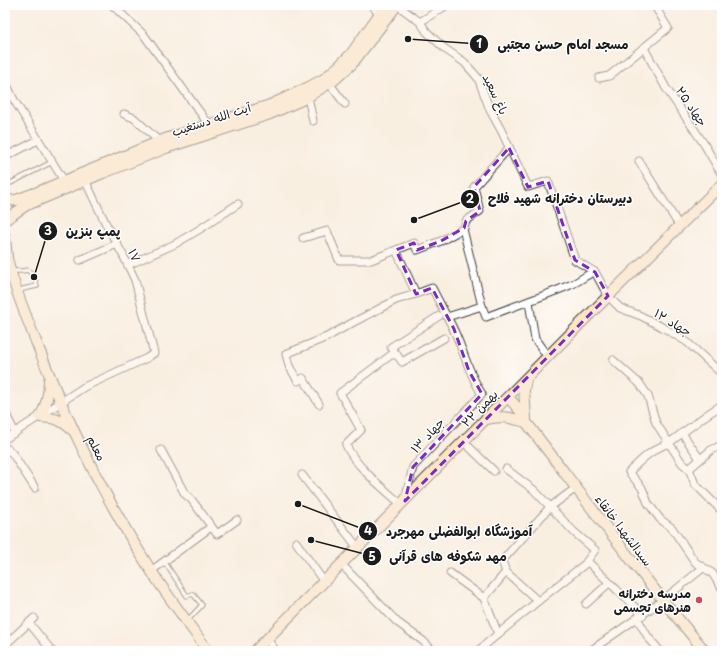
<svg xmlns="http://www.w3.org/2000/svg" width="727" height="656" viewBox="0 0 727 656" font-family="'Playpen Sans','Playpen Sans Arabic',sans-serif">
  <style>
    .lines { fill: none; stroke-linecap: round; stroke-linejoin: round }
    .lane-casing { stroke: #3d3c3a; stroke-width: 5.5 }
    .street-casing { stroke: #3d3c3a; stroke-width: 9 }
    .secondary-casing { stroke: #3d3c3a; stroke-width: 12 }
    .lane { stroke: #fff; stroke-width: 3.5 }
    .street { stroke: #fff; stroke-width: 7 }
    .secondary { stroke: #fde5c5; stroke-width: 10 }
    .marked { fill: none; stroke: #7b2cbf; stroke-width: 3; stroke-dasharray: 8 5; stroke-linejoin: round }
    .poi-dot { fill: #d1495b; stroke: #fff; stroke-width: 1.5 }
    .labels { text-anchor: middle; dominant-baseline: central; stroke-width: 3; stroke-linejoin: round; paint-order: stroke }
    .street-label { font-size: 12px; fill: #1c1c1c; stroke: #fff }
    .poi-label { font-size: 12px; font-weight: bold; fill: #1c1c1c; stroke: #fff; text-anchor: end }
    .leader { fill: none; stroke: #1c1c1c; stroke-width: 1.5 }
    .callout-dot { fill: #1c1c1c; stroke: #fff; stroke-width: 1.5 }
    .mark-label { font-size: 12px; text-anchor: middle; font-weight: bold; fill: #fff }
    .callout-label { font-size: 13px; text-anchor: middle; font-weight: bold; fill: #1c1c1c; stroke: #fff; stroke-width: 3; stroke-linejoin: round; paint-order: stroke }
  </style>
  <rect width="100%" height="100%" fill="#fff"/>
  <filter id="ink" filterUnits="userSpaceOnUse"><feTurbulence type="fractalNoise" baseFrequency=".025" numOctaves="2"/><feDisplacementMap in="SourceGraphic" scale="8" xChannelSelector="R" yChannelSelector="G"/><feConvolveMatrix kernelMatrix="1 2 1 2 8 2 1 2 1" color-interpolation-filters="sRGB"/></filter>
  <filter id="wash" filterUnits="userSpaceOnUse"><feTurbulence type="fractalNoise" baseFrequency=".012" numOctaves="4" result="noise"/><feDisplacementMap in="SourceGraphic" scale="16" xChannelSelector="R" yChannelSelector="G"/><feGaussianBlur stdDeviation="0.9" result="paint"/><feColorMatrix in="noise" values="0 0 0 0 0 0 0 0 0 0 0 0 0 0 0 0 0 1.4 0 .05"/><feComposite in="paint" operator="in"/></filter>
  <g filter="url(#wash)">
    <rect width="100%" height="100%" fill="#f9efe1"/>
  </g>
  <g filter="url(#ink)">
    <g class="lines">
      <defs>
        <g id="lane">
          <path d="M11,183l41,-21"/>
          <path d="M12,271h10l6,-1 6,7 3,9 -14,3 -4,4"/>
          <path d="M164,561l23,35 6,-2 9,11 -15,16"/>
        </g>
        <g id="street">
          <path d="M112,5l32,30 68,94"/>
          <path d="M372,5l10,13"/>
          <path d="M397,5l23,17 7,10 18,17 19,13 14,16 12,32 11,20 27,57 20,-6 27,79 20,12 13,24 12,12 21,8 23,12 23,14 35,32"/>
          <path d="M420,22l27,-17"/>
          <path d="M644,48l22,40 38,56 18,31"/>
          <path d="M599,78l10,-2 59,-48 -14,-23"/>
          <path d="M5,81l9,19 52,84"/>
          <path d="M329,83l16,21"/>
          <path d="M308,97l5,24"/>
          <path d="M124,114l10,4 27,25"/>
          <path d="M5,157l33,-17"/>
          <path d="M639,161l41,66"/>
          <path d="M303,238l24,-7 12,29h32l43,-17 3,7 24,-9 23,-13 2,-7 14,-10 -6,-24 35,-39"/>
          <path d="M396,250l20,44 16,-6 15,29 35,-11 -19,-77"/>
          <path d="M80,260l37,-16"/>
          <path d="M128,265l47,-21 25,-15 38,-25"/>
          <path d="M529,302l6,37 13,18"/>
          <path d="M482,306l4,11c28,-11 56,-20 84,-32 9,-3 16,-11 25,-13"/>
          <path d="M397,355l-6,-8 48,-31"/>
          <path d="M613,360l27,24 8,12 8,27 13,20 36,-27 15,-10"/>
          <path d="M319,404l-16,-26 -5,3 -9,-15 -3,-12 41,-17 25,-14 44,-23 20,-6"/>
          <path d="M5,412l10,21"/>
          <path d="M682,433l18,26"/>
          <path d="M5,439l79,-52 63,-29 7,-5 -19,-73 -11,-23 -19,-35 -21,-44"/>
          <path d="M464,442l30,29"/>
          <path d="M5,447l7,6 23,35"/>
          <path d="M161,450l24,44 6,5 26,35 20,-14"/>
          <path d="M506,469l28,21 40,42 21,18 -10,14 -47,37"/>
          <path d="M689,469l22,-19 11,-5"/>
          <path d="M302,475l56,73"/>
          <path d="M405,499l8,-32 69,-73c-16,-24 -20,-53 -35,-77"/>
          <path d="M401,504c-17,-15 -46,-38 -55,-59l15,-15 -21,-37 51,-38h6l5,7 42,-24"/>
          <path d="M722,511l-27,-27 -6,-15 -7,-6 -13,-20c-17,6 -28,17 -40,29l13,16 6,15 12,16 12,9 23,34 17,11 10,15"/>
          <path d="M296,542l28,40"/>
          <path d="M587,561l56,54"/>
          <path d="M341,564l56,58 26,19 10,10"/>
          <path d="M151,571l60,-44"/>
          <path d="M450,573l34,25 14,36 -20,17"/>
          <path d="M484,598l22,-26"/>
          <path d="M586,604l23,-21"/>
          <path d="M637,618l11,19 12,14"/>
          <path d="M29,623l23,28"/>
          <path d="M498,634l40,-33 -32,-29 -4,-11 48,-54 26,-19"/>
          <path d="M267,639l9,12"/>
          <path d="M5,645l29,-27"/>
          <path d="M590,651l73,-51 40,-32"/>
        </g>
        <g id="secondary">
          <path d="M5,201l11,-1 19,-7 130,-54 105,-34 37,-17 17,-9 15,-13 12,-12 35,-49"/>
          <path d="M5,220l20,-14 78,-33 63,-25 104,-34 34,-15 29,-18 19,-17 45,-59"/>
          <path d="M5,237l2,21 -2,-2"/>
          <path d="M7,258c7,30 19,58 30,86 30,78 68,155 113,225 18,28 39,55 58,82"/>
          <path d="M49,380c0,13 -2,25 -9,37 15,1 20,2 31,12"/>
          <path d="M508,397l14,16 4,9c59,77 116,155 179,229"/>
          <path d="M526,418l-2,-28 2,-10"/>
          <path d="M487,419c16,-4 23,-1 39,3"/>
          <path d="M255,651l328,-330 139,-137"/>
        </g>
      </defs>
      <use href="#lane" class="lane-casing"/>
      <use href="#street" class="street-casing"/>
      <use href="#secondary" class="secondary-casing"/>
      <use href="#lane" class="lane"/>
      <use href="#street" class="street"/>
      <use href="#secondary" class="secondary"/>
    </g>
  </g>
  <path d="M0 0H727V656H0ZM509,148l19,39 20,-6 27,79 20,12 13,24 -203,205 8,-34 69,-73 -13,-23 -15,-42 -22,-41 -16,6 -20,-44 18,-7 3,7 24,-9 23,-13 2,-7 14,-10 -6,-24z" fill="#f9efe1" fill-opacity=".55" fill-rule="evenodd"/>
  <path class="marked" d="M509,148l19,39 20,-6 27,79 20,12 13,24 -203,205 8,-34 69,-73 -13,-23 -15,-42 -22,-41 -16,6 -20,-44 18,-7 3,7 24,-9 23,-13 2,-7 14,-10 -6,-24z"/>
  <circle class="poi-dot" cx="699" cy="600" r="4"/>
  <g class="labels">
    <g class="street-label">
      <text transform="translate(496 94) rotate(65)">باغ سعید</text>
      <text transform="translate(692 106) rotate(56)">جهاد ۲۵</text>
      <text transform="translate(211 119) rotate(-18)">آیت الله دستغیب</text>
      <text transform="translate(135 255) rotate(64)">۱۷</text>
      <text transform="translate(673 322) rotate(31)">جهاد ۱۲</text>
      <text transform="translate(479 408) rotate(-46)">۲۲ بهمن</text>
      <text transform="translate(427 435) rotate(-47)">جهاد ۱۳</text>
      <text transform="translate(97 448) rotate(64)">معلم</text>
      <text transform="translate(624 530) rotate(53)">سیدالشهدا خانقاء</text>
    </g>
    <g class="poi-label">
      <text x="691" y="593">مدرسه دخترانه<tspan x="691" dy="14">هنرهای تجسمی</tspan></text>
    </g>
  </g>
  <path class="leader" d="M408 39L479 44M414 220L470 199M34 277L48 231M298 504L368 531M311 540L372 556"/>
  <g class="callout-dot">
    <circle cx="408" cy="39" r="4"/>
    <circle cx="414" cy="220" r="4"/>
    <circle cx="34" cy="277" r="4"/>
    <circle cx="298" cy="504" r="4"/>
    <circle cx="311" cy="540" r="4"/>
    <circle cx="479" cy="44" r="10"/>
    <circle cx="470" cy="199" r="10"/>
    <circle cx="48" cy="231" r="10"/>
    <circle cx="368" cy="531" r="10"/>
    <circle cx="372" cy="556" r="10"/>
  </g>
  <g class="mark-label">
    <text x="479" y="48">1</text>
    <text x="470" y="203">2</text>
    <text x="48" y="235">3</text>
    <text x="368" y="535">4</text>
    <text x="372" y="561">5</text>
  </g>
  <g class="callout-label">
    <text x="563" y="49">مسجد امام حسن مجتبی</text>
    <text x="560" y="203">دبیرستان دخترانه شهید فلاح</text>
    <text x="93" y="236">پمپ بنزین</text>
    <text x="459" y="536">آموزشگاه ابوالفضلی مهرجرد</text>
    <text x="448" y="561">مهد شکوفه های قرآنی</text>
  </g>
  <rect width="727" height="656" fill="none" stroke="#fff" stroke-width="20"/>
</svg>
